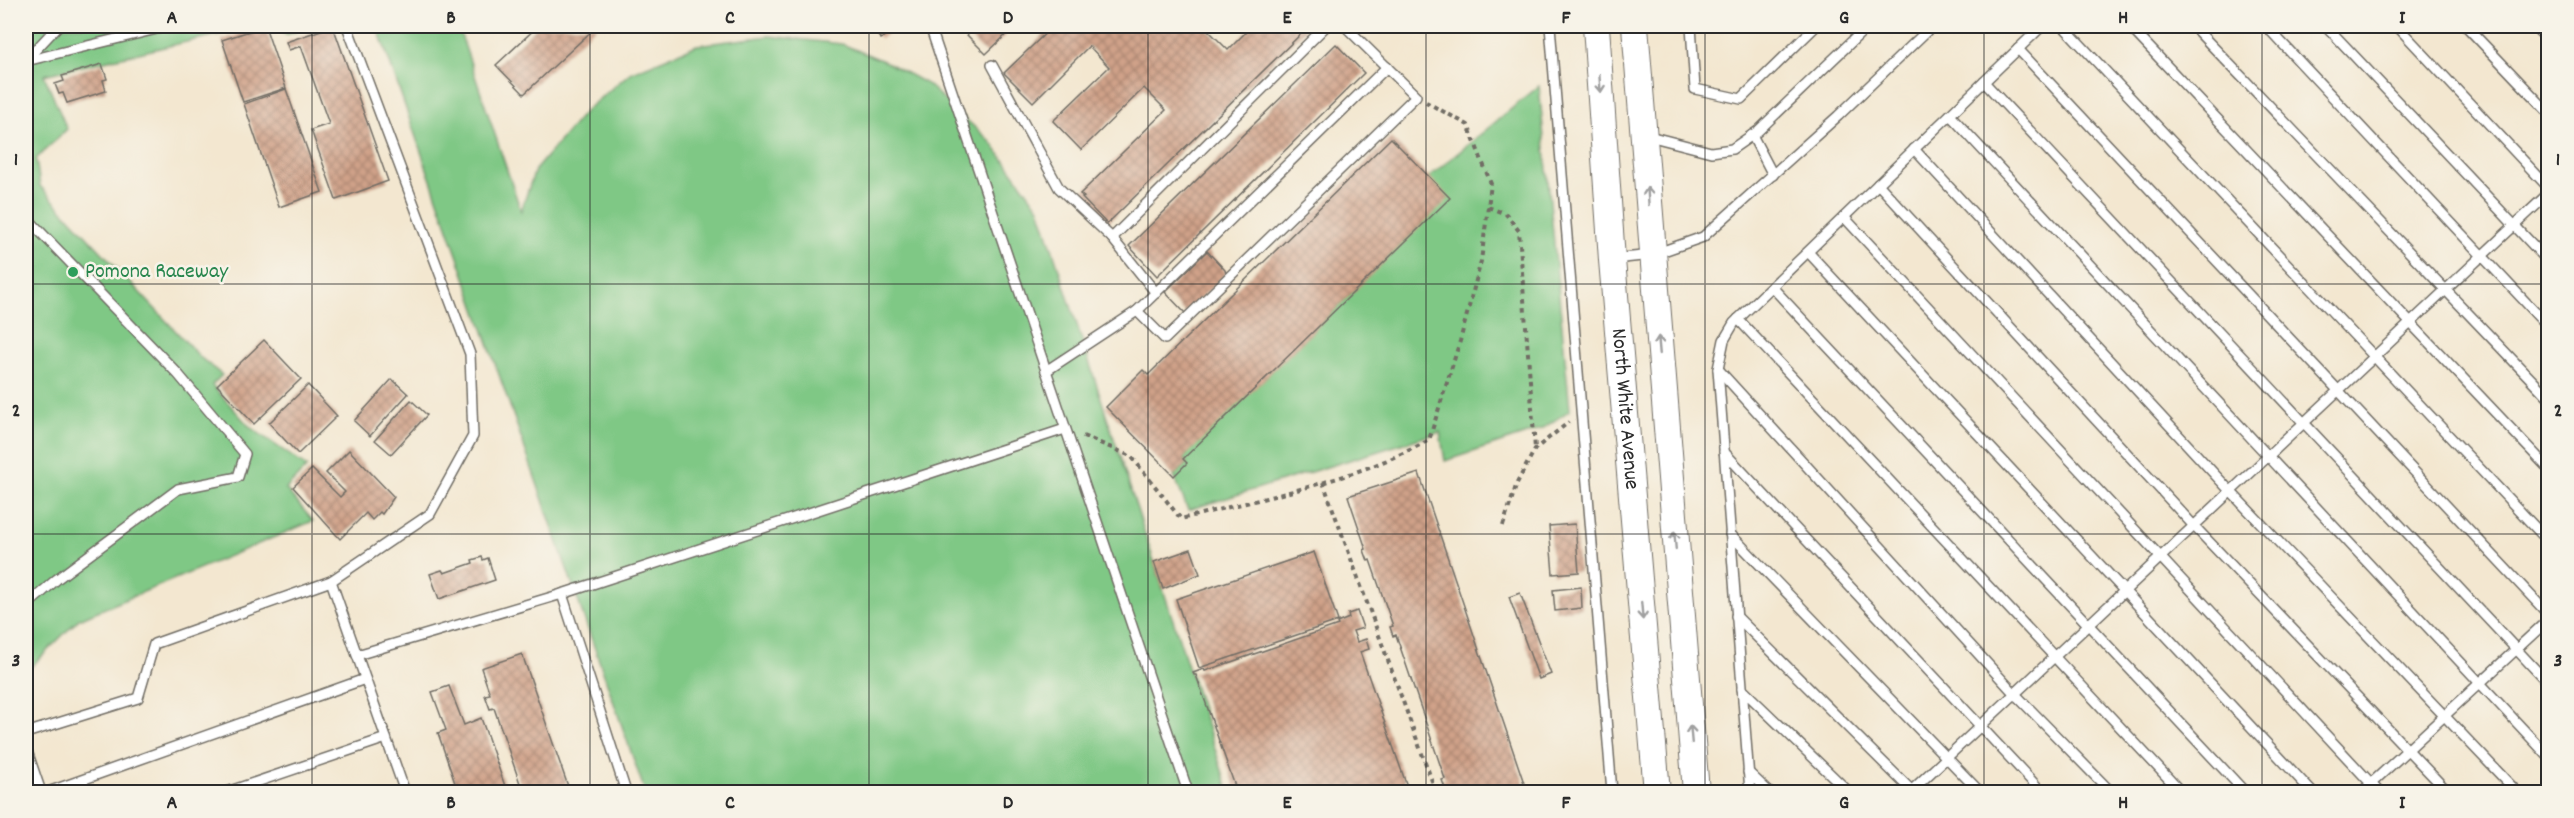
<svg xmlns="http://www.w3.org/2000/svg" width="2574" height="818" viewBox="0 0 2574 818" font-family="Dekko,sans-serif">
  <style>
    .green { fill: #7fc885; stroke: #557a58; stroke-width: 1.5 }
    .building { fill: url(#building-cross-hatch) }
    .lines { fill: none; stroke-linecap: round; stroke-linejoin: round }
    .service-casing { stroke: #716d65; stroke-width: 12 }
    .secondary-casing { stroke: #716d65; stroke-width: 28 }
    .path { stroke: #716d65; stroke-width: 4; stroke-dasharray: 4.5 4.5; stroke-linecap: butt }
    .service { stroke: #fff; stroke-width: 9 }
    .secondary { stroke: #fff; stroke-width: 26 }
    .oneway { stroke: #a0a0a0 }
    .grid { fill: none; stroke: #2b2b2b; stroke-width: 1.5; stroke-opacity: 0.55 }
    .leisure-dot { fill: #2e9e5b; stroke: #f7f3e8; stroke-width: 2 }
    .labels { text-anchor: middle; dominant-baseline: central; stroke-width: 5; stroke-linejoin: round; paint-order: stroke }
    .leisure-label { font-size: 22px; fill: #27864d; stroke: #f7f3e8; text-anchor: start }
    .street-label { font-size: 22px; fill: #2b2b2b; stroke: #f7f3e8 }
    .neatline { fill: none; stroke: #2b2b2b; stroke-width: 2 }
    .grid-label { font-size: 20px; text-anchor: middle; font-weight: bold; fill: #2b2b2b }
  </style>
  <defs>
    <pattern id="building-cross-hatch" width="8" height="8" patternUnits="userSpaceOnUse" patternTransform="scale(1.5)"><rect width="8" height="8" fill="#d0a289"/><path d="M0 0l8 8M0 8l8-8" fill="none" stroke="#a98470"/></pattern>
  </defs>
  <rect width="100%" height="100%" fill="#f7f3e8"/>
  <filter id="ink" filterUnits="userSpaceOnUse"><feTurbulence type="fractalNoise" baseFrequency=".0167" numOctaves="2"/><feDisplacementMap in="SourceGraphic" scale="12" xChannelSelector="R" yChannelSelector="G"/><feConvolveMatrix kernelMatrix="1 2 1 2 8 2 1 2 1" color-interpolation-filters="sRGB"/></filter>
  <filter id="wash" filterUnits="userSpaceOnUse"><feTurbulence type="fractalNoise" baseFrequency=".008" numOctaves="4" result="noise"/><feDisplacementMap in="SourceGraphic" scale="24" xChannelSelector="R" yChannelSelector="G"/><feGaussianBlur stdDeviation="1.35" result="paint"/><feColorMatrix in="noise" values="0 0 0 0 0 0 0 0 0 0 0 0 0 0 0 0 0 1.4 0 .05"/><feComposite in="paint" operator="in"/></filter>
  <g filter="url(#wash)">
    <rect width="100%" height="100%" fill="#f3e7d0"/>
    <g class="green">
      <path d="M26,26h229l-211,49 23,54 -31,30 4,27 161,172 21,17 -10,10 38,42 57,40 -21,22 27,32 -234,98 -53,53z"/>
      <path d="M267,26h43l-24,9 -6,-6 -9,3z"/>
      <path d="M377,26h81l63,185 14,-41 51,-60 44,-37 67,-28 72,-9 73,8 44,18 41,22 64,58 48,66 190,584h-584z"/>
      <path d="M1539,86l31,324 -28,19 -97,32 -5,-29 -252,78 -14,-34 13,-13 -4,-4 246,-282z"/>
    </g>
    <g id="blocks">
      <g class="building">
        <path d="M265,26l21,62 -43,14 -21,-62z"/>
        <path d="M333,26l55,155 -52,19 -25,-70 18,-6 -28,-78 -12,4 -3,-8z"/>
        <path d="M538,26h59l-73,68 -28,-29z"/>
        <path d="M868,26h27l-14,13z"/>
        <path d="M958,26h57l-29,28z"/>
        <path d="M1053,26h155l-2,2 22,22 24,-24h57l-202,198 -25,-26 2,-1 -4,-3 86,-84 -22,-22 -63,62 -28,-29 56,-54 -20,-21 -56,56 -29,-29z"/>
        <path d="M1336,44l28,29 -207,203 -28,-30z"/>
        <path d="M102,64l5,15 -4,1 3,11 -39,12 -4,-10 -4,1 -4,-10 9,-3 -2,-5z"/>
        <path d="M286,89l36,103 -43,15 -35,-103z"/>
        <path d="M1391,138l59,60 -267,261 4,4 -13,13 -68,-69 37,-37 5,5z"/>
        <path d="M1207,251l18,19 1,4 -41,39 -20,-21z"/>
        <path d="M264,340l37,39 -47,45 -37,-39z"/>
        <path d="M392,379l16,15 -38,42 -16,-15z"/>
        <path d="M308,385l29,31 -39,38 -29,-31z"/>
        <path d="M411,400l16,15 -36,39 -16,-14z"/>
        <path d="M349,450l45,47 -12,17 -2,-2 -8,8 -6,-7 -26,26 -47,-52 19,-18 28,28 5,-5 -19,-19z"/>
        <path d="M1419,473l108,319 -81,-1 -4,-11 3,-1 -49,-144 -3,1 -3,-9 3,-1 -23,-66 -2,1 -4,-11 2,-1 -18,-53z"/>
        <path d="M1575,524l4,48 -26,2 -4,-48z"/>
        <path d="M1191,549l9,25 -37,15 -9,-27z"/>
        <path d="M1314,552l24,69 -139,47 -23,-69z"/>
        <path d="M482,557l1,3 5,-2 7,22 -56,19 -9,-25 12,-4 2,3 29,-10 -1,-3z"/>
        <path d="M1581,587l1,21 -27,3 -2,-21z"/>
        <path d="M1520,593l31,81 -12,5 -30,-82z"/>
        <path d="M1357,611l6,17 -10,3 4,11 9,-3 3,10 -9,3 49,140h-172l-41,-117h-2l-1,-2 11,-4 1,2 133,-46 -1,-2 12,-5 -1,-4z"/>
        <path d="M522,654l48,138h-47l-29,-84 -4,1 -5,-14 5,-1 -9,-26z"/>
        <path d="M449,686l15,39 17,-7 25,71 -11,3h-37l-20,-59 8,-3 -14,-38z"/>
      </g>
    </g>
  </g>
  <g filter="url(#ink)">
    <use href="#blocks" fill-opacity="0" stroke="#716d65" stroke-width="1.5"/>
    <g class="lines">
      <defs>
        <g id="service">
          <path d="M930,26l258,766"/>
          <path d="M1550,26l62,766"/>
          <path d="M1691,26l4,63 46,10 75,-73"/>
          <path d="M2063,26l485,515"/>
          <path d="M2129,26l419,442"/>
          <path d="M2193,26l355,371"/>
          <path d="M2266,26l282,300"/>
          <path d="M2326,26l222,235"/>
          <path d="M2397,26l151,161"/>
          <path d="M2466,26l82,86"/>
          <path d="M2534,26l14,14"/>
          <path d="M2018,49l530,565"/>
          <path d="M26,60l32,-34"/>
          <path d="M26,61l143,-35"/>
          <path d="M992,65l67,123 53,50 44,55"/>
          <path d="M1984,82l564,601"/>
          <path d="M1950,115l598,641"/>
          <path d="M1645,135l66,17 21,-3 26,-18 110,-105"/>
          <path d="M1752,135l21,40"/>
          <path d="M1914,149l317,343 286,300"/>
          <path d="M1878,184l316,342 254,266"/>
          <path d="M26,217l152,157 67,80 -7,23 -60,12 -121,90 -31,27"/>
          <path d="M1844,217l535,575"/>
          <path d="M1112,238l214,-212"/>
          <path d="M1808,252l504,540"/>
          <path d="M1614,259l38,-4 51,-18 135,-121 94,-90"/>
          <path d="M1772,287l473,505"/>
          <path d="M1137,311l28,28 251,-243 -71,-70"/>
          <path d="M1738,319l443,473"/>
          <path d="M1718,369l297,325 96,98"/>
          <path d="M1046,371l91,-60 250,-244"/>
          <path d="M1724,452l318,340"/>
          <path d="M1730,534l250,258"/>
          <path d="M331,581l74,211"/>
          <path d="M562,594l503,-165"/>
          <path d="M1736,616l177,176"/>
          <path d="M357,655l205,-61 64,198"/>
          <path d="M1742,689l107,103"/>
          <path d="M26,733l112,-35 16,-54 177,-63 99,-67 43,-78 -3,-82 -123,-328"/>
          <path d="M26,748l15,44"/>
          <path d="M1748,772l21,20"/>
          <path d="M48,792l317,-113"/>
          <path d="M227,792l159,-54"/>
          <path d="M1750,792l-32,-423 6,-29 10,-17 308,-297"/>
          <path d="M1910,792l638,-598"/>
          <path d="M2362,792l186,-172"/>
        </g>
        <g id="secondary">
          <path id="s1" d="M1596,26l16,234 45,532"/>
          <path d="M1635,26l61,766"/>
        </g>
      </defs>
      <use href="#service" class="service-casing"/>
      <use href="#secondary" class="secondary-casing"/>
      <g class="path">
        <path d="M1488,207l18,7 13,17 16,218"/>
        <path d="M1083,436l48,20 50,63c81,-21 174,-38 248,-79l31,-99 21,-80 10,-77 -23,-59 -42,-23"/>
        <path d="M1323,482l113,310"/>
        <path d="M1503,526l14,-43 18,-34 34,-27"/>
      </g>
      <use href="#service" class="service"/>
      <use href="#secondary" class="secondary"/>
    </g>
    <defs><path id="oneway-shaft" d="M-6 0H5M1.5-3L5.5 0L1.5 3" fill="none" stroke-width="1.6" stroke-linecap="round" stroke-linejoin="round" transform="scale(1.5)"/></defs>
    <g class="oneway">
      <use href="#oneway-shaft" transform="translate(1600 84) rotate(86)"/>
      <use href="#oneway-shaft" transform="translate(1648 196) rotate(-94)"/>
      <use href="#oneway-shaft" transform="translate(1659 345) rotate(-95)"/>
      <use href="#oneway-shaft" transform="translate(1675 540) rotate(-95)"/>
      <use href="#oneway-shaft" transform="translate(1642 611) rotate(85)"/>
      <use href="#oneway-shaft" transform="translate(1691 734) rotate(-95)"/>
    </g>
  </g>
  <path class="grid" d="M312,26v766M590,26v766M869,26v766M1148,26v766M1426,26v766M1705,26v766M1984,26v766M2262,26v766M26,284h2522M26,534h2522"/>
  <circle class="leisure-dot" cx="73" cy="272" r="6"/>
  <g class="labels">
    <g class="leisure-label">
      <text x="85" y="272">Pomona Raceway</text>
    </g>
    <g class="street-label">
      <text stroke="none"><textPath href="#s1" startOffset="384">North White Avenue</textPath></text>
    </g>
  </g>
  <rect width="2574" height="818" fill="none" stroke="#f7f3e8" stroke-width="66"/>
  <rect x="33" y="33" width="2508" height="752" class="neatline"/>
  <g class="grid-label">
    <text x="172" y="23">A</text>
    <text x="451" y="23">B</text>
    <text x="730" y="23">C</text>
    <text x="1008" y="23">D</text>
    <text x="1287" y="23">E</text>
    <text x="1566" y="23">F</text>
    <text x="1844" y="23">G</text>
    <text x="2123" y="23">H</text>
    <text x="2402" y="23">I</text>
    <text x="16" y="165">1</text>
    <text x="2558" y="165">1</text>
    <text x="16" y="416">2</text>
    <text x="2558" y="416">2</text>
    <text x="16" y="666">3</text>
    <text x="2558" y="666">3</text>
    <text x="172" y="808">A</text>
    <text x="451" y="808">B</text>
    <text x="730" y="808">C</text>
    <text x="1008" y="808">D</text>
    <text x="1287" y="808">E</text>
    <text x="1566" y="808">F</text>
    <text x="1844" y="808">G</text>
    <text x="2123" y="808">H</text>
    <text x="2402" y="808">I</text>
  </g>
</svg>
